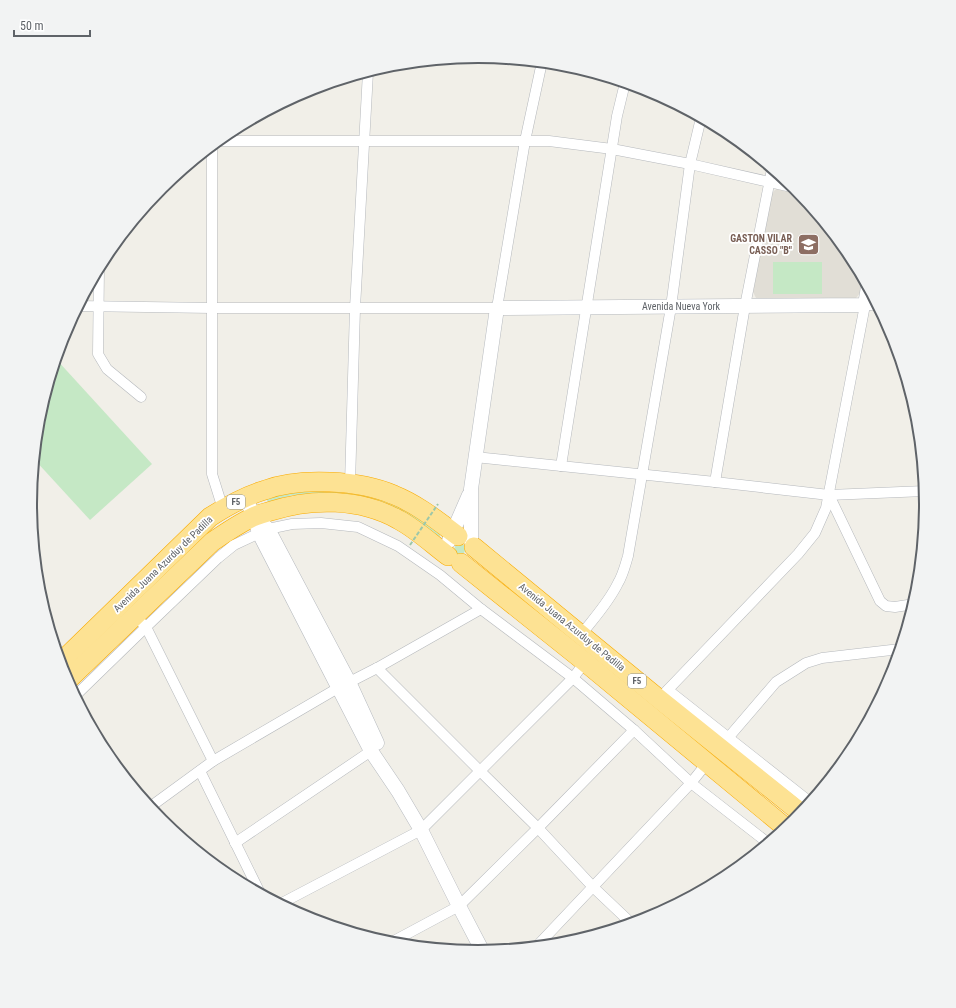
<svg xmlns="http://www.w3.org/2000/svg" width="956" height="1008" viewBox="0 0 956 1008" font-family="'Roboto Condensed',sans-serif">
  <style>
    .education { fill: #e1ded6 }
    .green { fill: #c5e8c5 }
    .lines { fill: none; stroke-linecap: round; stroke-linejoin: round }
    .street-casing { stroke: #b5b8bc; stroke-width: 11 }
    .secondary-casing { stroke: #b6babf; stroke-width: 15 }
    .highway-casing { stroke: #f9ab00; stroke-width: 20 }
    .street { stroke: #fff; stroke-width: 10 }
    .secondary { stroke: #fff; stroke-width: 14 }
    .highway { stroke: #fde293; stroke-width: 19 }
    .path-bridge { stroke: #9cc7a9; stroke-width: 2; stroke-dasharray: 4 2; stroke-linecap: butt }
    .labels { text-anchor: middle; dominant-baseline: central; stroke-width: 3.5; stroke-linejoin: round; paint-order: stroke }
    .shield { fill: #fff; stroke: #8f9295; stroke-width: 1 }
    .shield-label { font-size: 9px; font-weight: bold; fill: #5f6368 }
    .education-label { font-size: 10px; font-weight: bold; fill: #785e54; stroke: #fff; text-anchor: end }
    .street-label { font-size: 10px; fill: #5f6368; stroke: #fff }
    .rim { fill: none; stroke: #5f6368; stroke-width: 2 }
  </style>
  <rect width="100%" height="100%" fill="#f1efe8"/>
  <path class="education" d="M781,188l17,4 53,63 13,24 -2,12 -6,7 -6,3 -94,-3 -3,-6 19,-99 4,-4z"/>
  <g class="green">
    <rect x="773" y="262" width="49" height="32"/>
    <path d="M56,359l96,105 -62,56 -56,-61 5,-43z"/>
    <path d="M317,489l51,6 34,14 40,24 -4,5 -122,-44 -23,1 -25,7 -2,-4 17,-5z"/>
    <circle cx="460" cy="549" r="5.5"/>
  </g>
  <g class="lines">
    <defs>
      <g id="street">
        <path d="M218,141h331l63,8 78,15 106,24"/>
        <path d="M212,146v328l11,35"/>
        <path d="M99,268l-1,86 9,15 34,28"/>
        <path d="M78,306l134,2h285l28,-167 17,-79"/>
        <path d="M475,457l240,25 114,13 96,-4"/>
        <path d="M561,466l56,-350 8,-33"/>
        <path d="M715,482l30,-176 27,-137"/>
        <path d="M350,484l5,-176 13,-236"/>
        <path d="M829,495l51,106 6,5 9,1 19,-3"/>
        <path d="M142,623l4,4 67,134"/>
        <path d="M581,635c13,-17 28,-33 37,-52 5,-8 7,-17 10,-27l43,-249 19,-143 11,-46"/>
        <path d="M377,668l103,103 58,57 55,59 38,36"/>
        <path d="M668,690l142,112"/>
        <path d="M75,696l71,-69 72,-69 16,-13 34,-16 24,-5 29,-1 37,4 40,19 42,29 41,34 92,69 61,52 57,53 77,60"/>
        <path d="M659,699l139,-145 17,-21 11,-25 39,-203h12"/>
        <path d="M728,738l48,-56 30,-19 16,-5 78,-9"/>
        <path d="M200,771l60,122"/>
        <path d="M150,807l63,-46 125,-73 39,-20 104,-59"/>
        <path d="M235,843l136,-92"/>
        <path d="M280,904l141,-74 152,-152 12,-16"/>
        <path d="M390,943l69,-37 79,-78 96,-98"/>
        <path d="M537,946l154,-163 16,-20"/>
      </g>
      <g id="secondary">
        <path d="M245,497l9,19 5,17 112,218 27,40 23,39 38,76 24,46"/>
        <path d="M255,517l13,12 81,153 28,61"/>
        <path d="M449,541l20,-46"/>
        <path d="M471,541v-52l26,-181 368,-3 3,-18"/>
      </g>
      <g id="highway">
        <path d="M474,547l185,152 142,114"/>
        <path d="M461,563l124,99 201,166"/>
        <path d="M60,663l150,-146c17,-11 35,-21 55,-27 35,-13 95,-10 129,5 23,9 44,26 64,41"/>
        <path d="M67,681l145,-139c13,-9 26,-18 41,-25 6,-3 12,-4 18,-6 41,-13 89,-13 128,9 17,9 33,24 49,36"/>
      </g>
    </defs>
    <use href="#street" class="street-casing"/>
    <use href="#secondary" class="secondary-casing"/>
    <use href="#highway" class="highway-casing"/>
    <use href="#street" class="street"/>
    <use href="#secondary" class="secondary"/>
    <use href="#highway" class="highway"/>
    <path class="path-bridge" d="M410,545l28,-41"/>
  </g>
  <defs>
    <symbol id="school-square" viewBox="-11 -11 22 22"><rect x="-9" y="-9" width="18" height="18" rx="4" fill="#8d6e63" stroke="#fff"/><path d="M0-5L7-2L0 1L-7-2ZM-4 1L0 2.5L4 1V4Q0 6-4 4Z" fill="#fff"/></symbol>
  </defs>
  <g fill-rule="evenodd">
    <use href="#school-square" x="796" y="232" width="25" height="25"/>
  </g>
  <g class="labels">
    <g class="shield">
      <rect x="227" y="495" width="18" height="14" rx="3"/>
      <rect x="628" y="674" width="18" height="14" rx="3"/>
    </g>
    <g class="shield-label">
      <text x="236" y="502">F5</text>
      <text x="637" y="681">F5</text>
    </g>
    <g class="education-label">
      <text x="792" y="238">GASTON VILAR<tspan x="792" dy="12">CASSO "B"</tspan></text>
    </g>
    <g class="street-label">
      <text x="681" y="306">Avenida Nueva York</text>
      <text transform="translate(163 564) rotate(-44)">Avenida Juana Azurduy de Padilla</text>
      <text transform="translate(572 627) rotate(39)">Avenida Juana Azurduy de Padilla</text>
    </g>
  </g>
  <path d="M0 0H956V1008H0ZM37 504a441 441 0 1 1 882 0a441 441 0 1 1-882 0Z" fill="#f2f3f3" fill-rule="evenodd"/>
  <path class="rim" d="M37 504a441 441 0 1 1 882 0a441 441 0 1 1-882 0Z"/>
  <path d="M14 30v6h76v-6" fill="none" stroke="#5f6368" stroke-width="2"/>
  <text x="20" y="30" font-size="12" fill="#5f6368" stroke="#ffffff" stroke-width="3" paint-order="stroke">50 m</text>
</svg>
